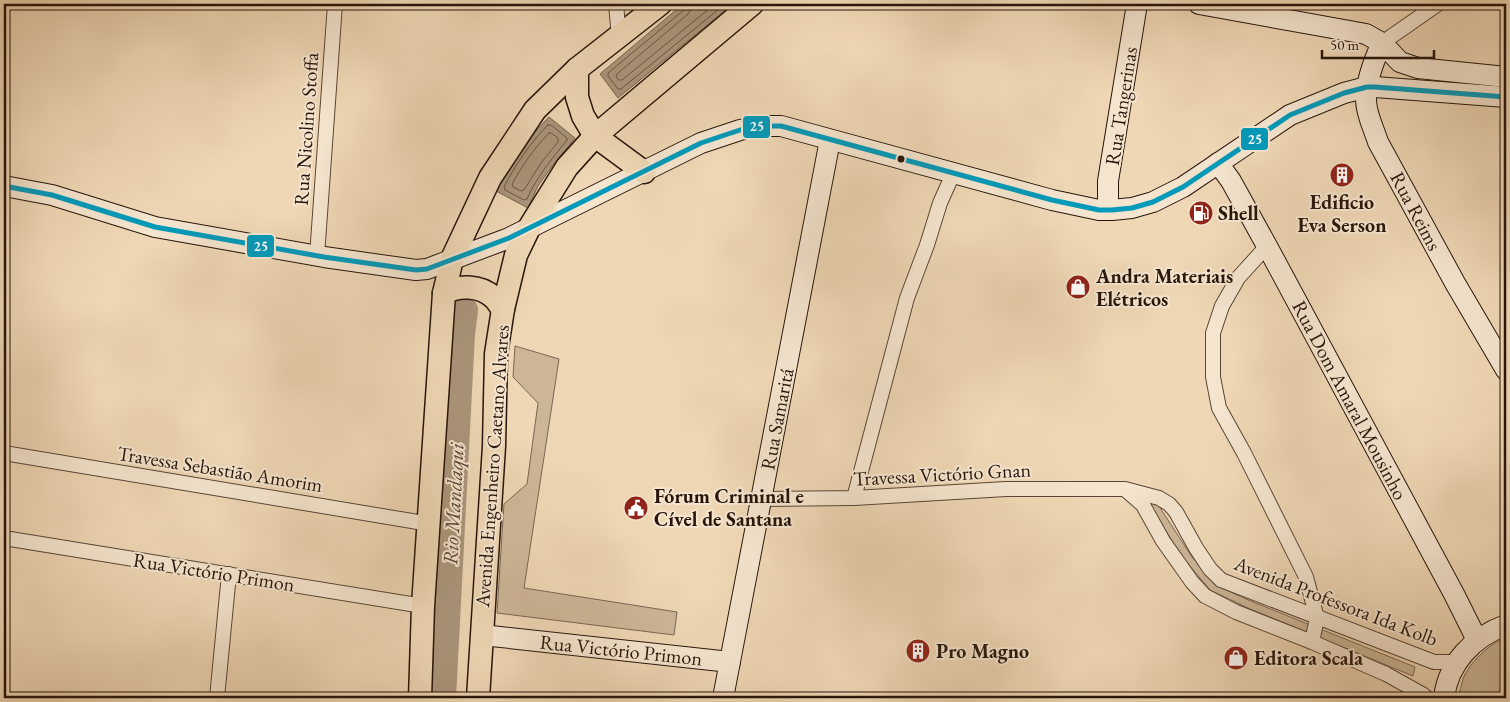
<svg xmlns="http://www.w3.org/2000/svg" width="1510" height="702" viewBox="0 0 1510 702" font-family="'EB Garamond',serif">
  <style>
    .green { fill: #cdb698; stroke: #7a6652 }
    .water { fill: #ab957b; stroke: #76624e }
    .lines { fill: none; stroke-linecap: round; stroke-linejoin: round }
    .shore { stroke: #695543; stroke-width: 1 }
    .river { stroke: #ab957b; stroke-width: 28 }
    .street-casing { stroke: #594636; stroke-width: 16 }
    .secondary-casing { stroke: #27150b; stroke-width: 22 }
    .primary-casing { stroke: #27150b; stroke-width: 25 }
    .street { stroke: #f5e5cf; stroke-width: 14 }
    .secondary { stroke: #f5e5cf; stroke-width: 20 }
    .primary { stroke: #efd7b5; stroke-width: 22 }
    .bus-1-casing { stroke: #f5e5cf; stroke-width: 9 }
    .bus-1 { stroke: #049aba; stroke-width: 5 }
    .bus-dot { fill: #27150b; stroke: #f5e5cf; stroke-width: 2 }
    .labels { text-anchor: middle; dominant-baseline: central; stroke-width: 4; stroke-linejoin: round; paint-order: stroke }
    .street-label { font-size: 20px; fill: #27150b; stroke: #f5e5cf }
    .poi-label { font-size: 20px; font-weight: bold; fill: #27150b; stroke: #f5e5cf; text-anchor: start }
    .water-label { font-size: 21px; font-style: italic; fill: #5c4838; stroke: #f5e5cf }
    .line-badge { stroke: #f5e5cf; stroke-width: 2 }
    .badge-label { font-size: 14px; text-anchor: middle; font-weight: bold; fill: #fff }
  </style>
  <rect width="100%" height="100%" fill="#efd7b5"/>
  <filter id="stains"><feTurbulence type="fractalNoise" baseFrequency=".004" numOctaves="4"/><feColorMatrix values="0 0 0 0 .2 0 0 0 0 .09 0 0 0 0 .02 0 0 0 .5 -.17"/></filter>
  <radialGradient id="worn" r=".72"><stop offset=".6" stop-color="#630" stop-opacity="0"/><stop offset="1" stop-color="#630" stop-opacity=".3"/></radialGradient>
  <g class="green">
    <path d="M515,346l44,13 -35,229 153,24 -3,23 -177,-22 7,-109 23,-20 11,-81 -25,-26z"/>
    <path d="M1147,503h10l35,54 23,28 38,17 162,65 -2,9 -163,-67 -40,-19 -25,-30z"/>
    <path d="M1506,638v60h-48c2,-6 3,-13 5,-19 6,-16 27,-36 43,-41z"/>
  </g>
  <g class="water">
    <path d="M683,4h50l-115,94 -18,-24z"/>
    <path d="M549,117l26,21 -25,31 -12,17 -10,22 -32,-17c15,-28 31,-52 53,-74z"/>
  </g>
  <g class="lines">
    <g class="shore">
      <path d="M686,4l-2,6 -76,63v3l10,13h3l104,-85"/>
      <path d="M692,4l-1,5 -3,5 -71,60 -1,3 3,3h3l93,-76"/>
      <path d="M548,125h3l16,13v2c-15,19 -30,36 -40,59l-3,1 -19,-10 -1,-3c12,-23 26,-44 44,-62z"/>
      <path d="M549,133h2l7,5v4l-17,21 -17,27 -3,1 -8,-4 -1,-3c10,-18 22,-36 37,-51z"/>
    </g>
    <path class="river" d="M442,698l19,-364 3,-24"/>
    <defs>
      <g id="street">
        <path d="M616,4l3,33"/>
        <path d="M1382,43l56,-39"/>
        <path d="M1267,246l-29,32 -16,28 -9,27v44l6,31 25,45 62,124 11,41 -5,24"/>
        <path d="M317,256l18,-252"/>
        <path d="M4,453l426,71"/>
        <path d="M1127,491l16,14 20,36 17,24 12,17 13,14 31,16 76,30 74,32 36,20 5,4"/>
        <path d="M854,498l53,-200 20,-53 13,-42 13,-29"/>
        <path d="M762,499l92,-1 152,-9h119l34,9 10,6 7,8 20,36 14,21 11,11 213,82h23"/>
        <path d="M4,538l419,68"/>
        <path d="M217,698l12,-124"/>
      </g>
      <g id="secondary">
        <path d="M1199,4l167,30 16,9 18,19 18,6 88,9"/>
        <path d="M1382,43c-8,17 -16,38 -16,57 0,14 8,29 12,42l77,141 51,87"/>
        <path d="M1218,163l13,18 36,65 187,348 23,46"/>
        <path d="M4,186l48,9 103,32 169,30 92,13 11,-1 82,-31 192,-95 39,-13 20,-4h21l271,74 47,10h13l20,-2 21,-6 30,-15 107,-72 54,-22 23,-6h8l131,10"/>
        <path d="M1108,210v-29l29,-177"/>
        <path d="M482,635l248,27"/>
        <path d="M723,698l107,-558"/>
        <path d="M1444,698c4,-35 29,-61 62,-73"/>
      </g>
      <g id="primary">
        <path d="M577,69v28l6,19 12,20 49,36"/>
        <path d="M444,293c14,-8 36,-8 49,4 4,3 6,8 10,12"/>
        <path d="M420,698l3,-92 21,-313 8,-34 38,-81 45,-68 42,-41 83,-65"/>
        <path d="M478,698l16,-252 2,-92 7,-45 13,-54 13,-27 38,-61 28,-31 157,-132"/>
      </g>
    </defs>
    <use href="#street" class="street-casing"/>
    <use href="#secondary" class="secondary-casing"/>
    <use href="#primary" class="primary-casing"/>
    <use href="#street" class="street"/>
    <use href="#secondary" class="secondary"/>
    <use href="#primary" class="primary"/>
    <defs>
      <path id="bus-1" d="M4,186l48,9 103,32 169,30 92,13 11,-1 82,-31 192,-95 39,-13 20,-4h21l271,74 47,10h13l20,-2 21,-6 30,-15 107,-72 54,-22 23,-6h8l131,10"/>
    </defs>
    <use href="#bus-1" class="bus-1-casing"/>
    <use href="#bus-1" class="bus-1"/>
  </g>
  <defs>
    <symbol id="building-disc" viewBox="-11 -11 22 22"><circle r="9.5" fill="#8f2418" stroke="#f5e5cf"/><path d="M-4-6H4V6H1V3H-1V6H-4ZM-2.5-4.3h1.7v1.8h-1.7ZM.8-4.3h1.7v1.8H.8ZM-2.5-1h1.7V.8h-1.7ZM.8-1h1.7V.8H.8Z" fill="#fff"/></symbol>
    <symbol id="fuel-disc" viewBox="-11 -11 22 22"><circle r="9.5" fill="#8f2418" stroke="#f5e5cf"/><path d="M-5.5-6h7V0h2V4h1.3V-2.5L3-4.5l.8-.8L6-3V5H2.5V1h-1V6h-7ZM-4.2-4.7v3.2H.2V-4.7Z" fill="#fff"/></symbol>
    <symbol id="shop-disc" viewBox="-11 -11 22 22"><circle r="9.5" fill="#8f2418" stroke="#f5e5cf"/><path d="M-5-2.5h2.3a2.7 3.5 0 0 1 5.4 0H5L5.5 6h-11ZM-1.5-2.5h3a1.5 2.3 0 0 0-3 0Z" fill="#fff"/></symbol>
    <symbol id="civic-disc" viewBox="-11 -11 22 22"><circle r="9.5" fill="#8f2418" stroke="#f5e5cf"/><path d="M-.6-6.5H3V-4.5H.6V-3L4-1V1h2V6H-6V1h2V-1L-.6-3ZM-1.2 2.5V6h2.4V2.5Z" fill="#fff"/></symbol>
  </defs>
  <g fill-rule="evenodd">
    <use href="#building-disc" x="1328" y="161" width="28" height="28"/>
    <use href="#fuel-disc" x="1187" y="199" width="28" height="28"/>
    <use href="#shop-disc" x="1064" y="273" width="28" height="28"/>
    <use href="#civic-disc" x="622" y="494" width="28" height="28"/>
    <use href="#building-disc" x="904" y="637" width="28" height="28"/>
    <use href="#shop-disc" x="1222" y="644" width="28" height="28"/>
  </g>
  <circle class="bus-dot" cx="901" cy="159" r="4.5"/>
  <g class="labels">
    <g class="street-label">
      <text transform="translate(1121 106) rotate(-81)">Rua Tangerinas</text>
      <text transform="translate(306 129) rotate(-86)">Rua Nicolino Stoffa</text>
      <text transform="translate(1416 211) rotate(62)">Rua Reims</text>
      <text transform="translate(1350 400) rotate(62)">Rua Dom Amaral Mousinho</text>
      <text transform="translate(777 419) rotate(-79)">Rua Samaritá</text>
      <text transform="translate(492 466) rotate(-86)">Avenida Engenheiro Caetano Alvares</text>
      <text transform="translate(220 469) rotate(9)">Travessa Sebastião Amorim</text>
      <text transform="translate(942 474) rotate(-3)">Travessa Victório Gnan</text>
      <text transform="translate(214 572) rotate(9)">Rua Victório Primon</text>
      <text transform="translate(1336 601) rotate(21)">Avenida Professora Ida Kolb</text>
      <text transform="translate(621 650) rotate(6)">Rua Victório Primon</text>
    </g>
    <g class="poi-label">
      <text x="1342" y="202" text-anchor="middle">Edificio<tspan x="1342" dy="23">Eva Serson</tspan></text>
      <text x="1218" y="213">Shell</text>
      <text x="1096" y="276">Andra Materiais<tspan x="1096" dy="23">Elétricos</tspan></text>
      <text x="654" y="496">Fórum Criminal e<tspan x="654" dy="23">Cível de Santana</tspan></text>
      <text x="936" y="651">Pro Magno</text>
      <text x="1254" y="658">Editora Scala</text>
    </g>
    <g class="water-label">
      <text transform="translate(453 504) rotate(-87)">Rio Mandaqui</text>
    </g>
  </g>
  <g class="line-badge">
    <rect x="742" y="115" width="29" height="24" rx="5" fill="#049aba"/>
    <rect x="1240" y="127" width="29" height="24" rx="5" fill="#049aba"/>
    <rect x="246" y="234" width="29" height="24" rx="5" fill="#049aba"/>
  </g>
  <g class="badge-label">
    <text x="757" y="131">25</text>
    <text x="1255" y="144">25</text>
    <text x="261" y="251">25</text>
  </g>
  <rect width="1510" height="702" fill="none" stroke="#efd7b5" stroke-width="20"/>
  <rect x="5" y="5" width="1500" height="692" fill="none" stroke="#27150b" stroke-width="2.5"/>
  <rect x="10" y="10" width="1490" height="682" fill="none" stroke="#27150b"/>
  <path d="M1322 50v8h112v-8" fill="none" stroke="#27150b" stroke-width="2.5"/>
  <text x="1330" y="50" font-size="15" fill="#27150b" stroke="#f5e5cf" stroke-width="4" paint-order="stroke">50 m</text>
  <rect width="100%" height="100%" filter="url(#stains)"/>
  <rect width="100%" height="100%" fill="url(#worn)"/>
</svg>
